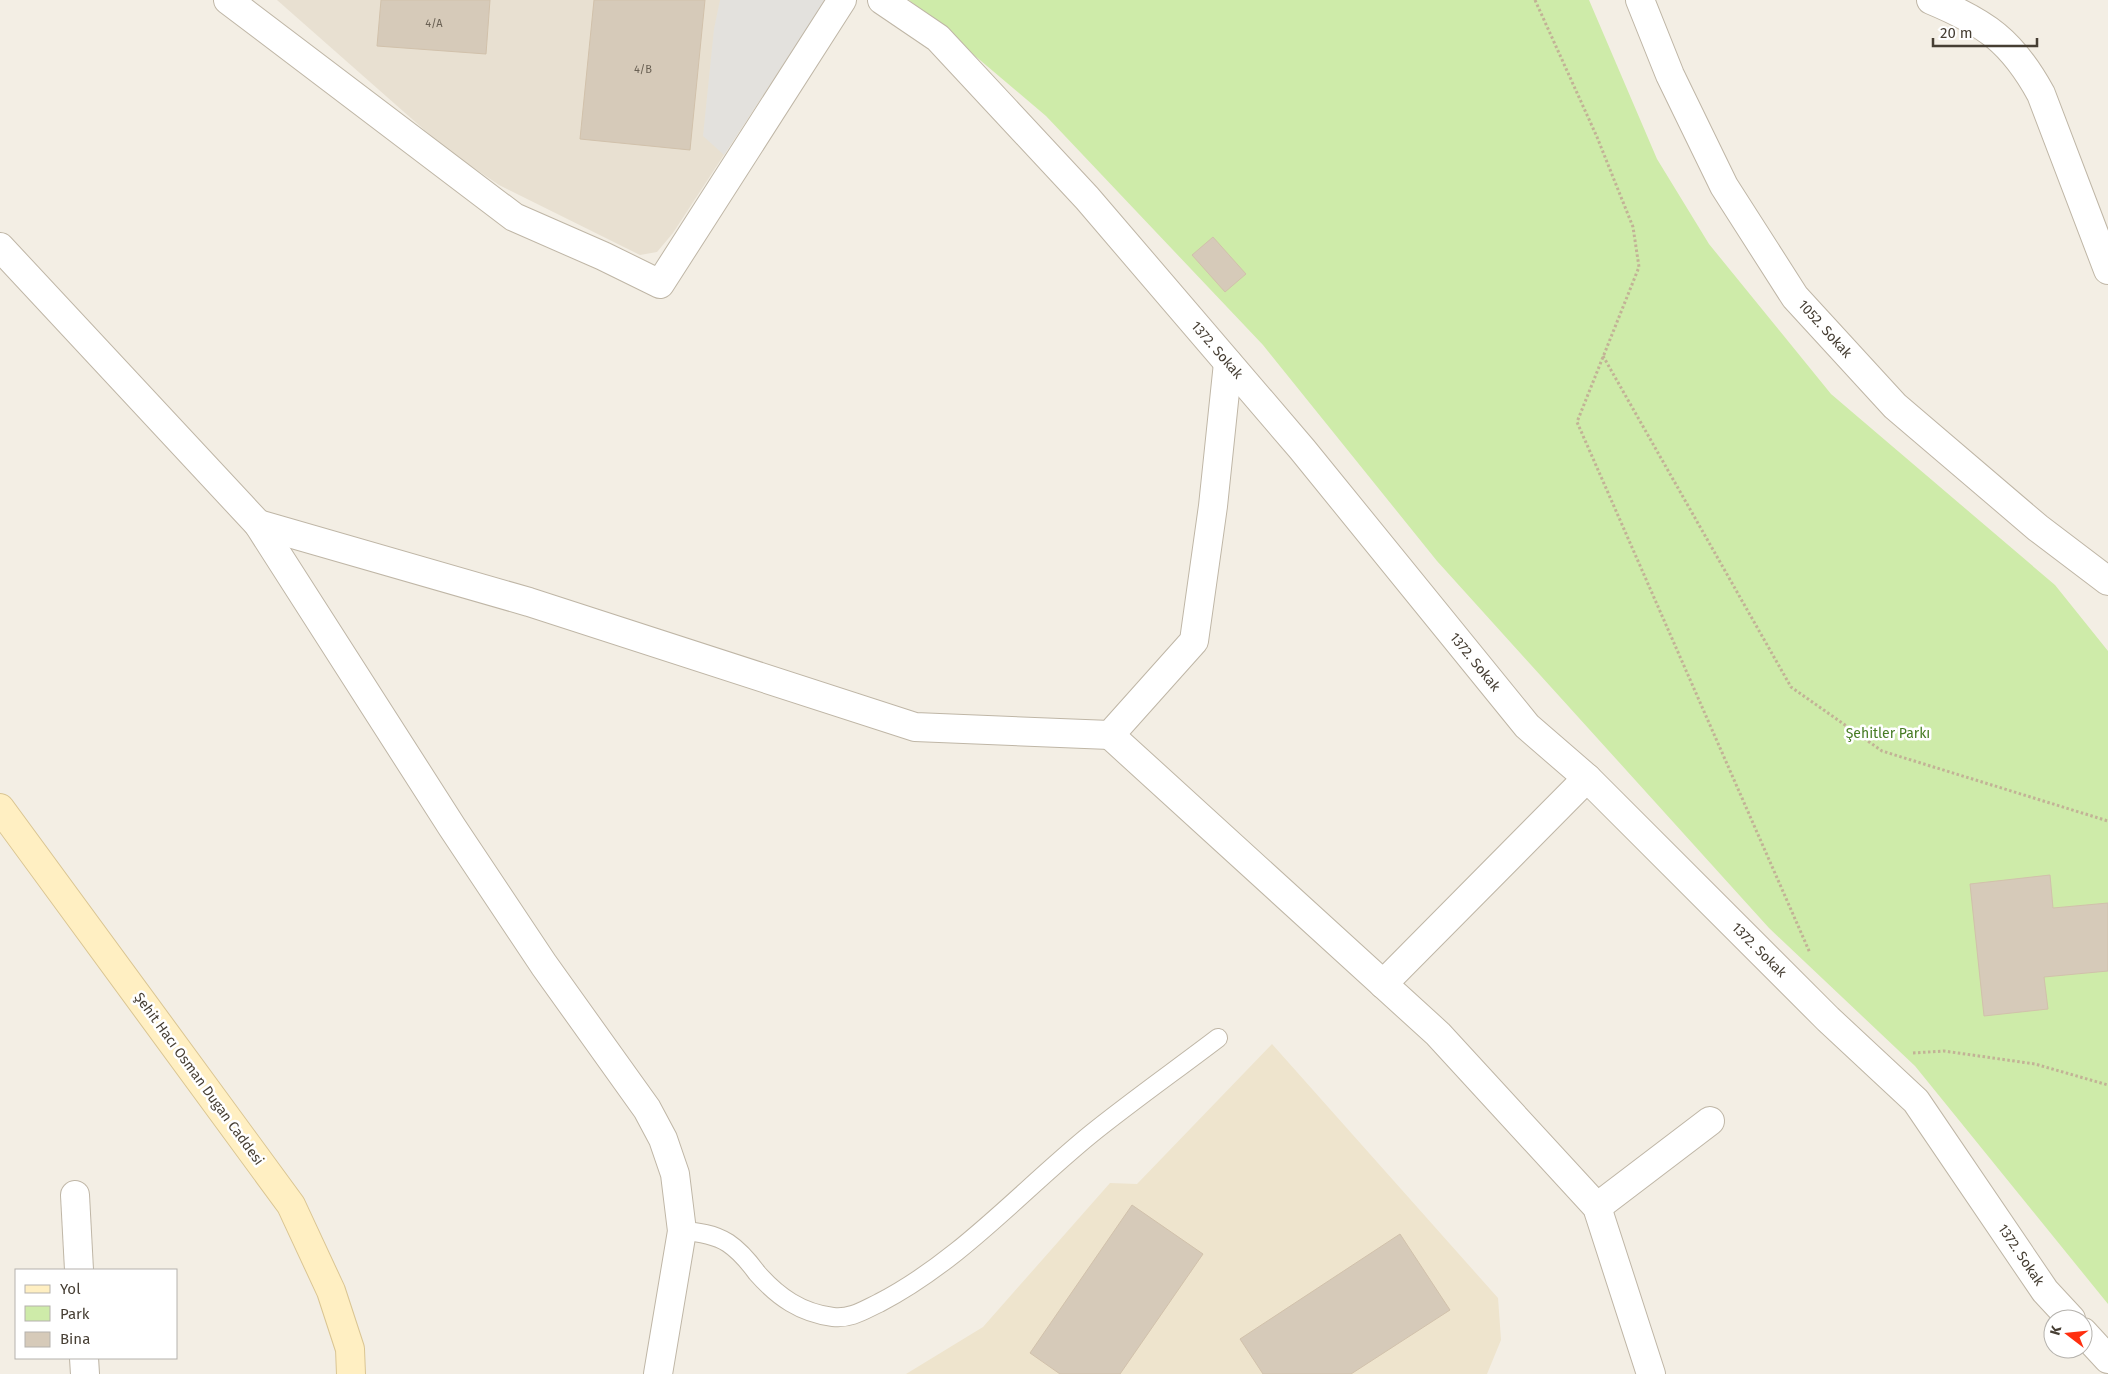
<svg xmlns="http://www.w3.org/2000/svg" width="2108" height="1374" viewBox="0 0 2108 1374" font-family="'Fira Sans',sans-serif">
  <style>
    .residential { fill: #e8e0d1 }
    .education { fill: #eee4cd }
    .green { fill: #ceeba9 }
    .parking { fill: #e3e1dd }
    .building { fill: #d6cab9; stroke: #d1c1ab }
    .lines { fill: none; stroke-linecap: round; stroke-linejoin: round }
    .service-casing { stroke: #bfb6a6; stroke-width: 20 }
    .minor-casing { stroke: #bfb6a6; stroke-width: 30 }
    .tertiary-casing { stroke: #bfb6a6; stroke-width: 30 }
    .secondary-casing { stroke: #dac592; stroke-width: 30 }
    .path { stroke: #c2b296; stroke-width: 3; stroke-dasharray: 2.5 2.5; stroke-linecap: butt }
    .service { stroke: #fff; stroke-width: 18 }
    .minor { stroke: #fff; stroke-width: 28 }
    .tertiary { stroke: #fff; stroke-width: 28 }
    .secondary { stroke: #ffefc2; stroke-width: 28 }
    .labels { text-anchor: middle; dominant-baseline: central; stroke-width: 5; stroke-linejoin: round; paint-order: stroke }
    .number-label { font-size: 11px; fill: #6a6154 }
    .street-label { font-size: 14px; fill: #463e33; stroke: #fff }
    .park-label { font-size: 14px; fill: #467b23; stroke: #fff }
  </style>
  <rect width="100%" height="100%" fill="#f3eee4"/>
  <path class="residential" d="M277,0h548l-152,233 -16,19 -17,3 -141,-70 -53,-36z"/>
  <path class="education" d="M1272,1044l226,254 3,42 -14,34h-581l77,-47 127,-144 27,1z"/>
  <path class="green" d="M909,0h680l68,159 52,85 122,150 224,191 53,66v653l-193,-238 -146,-138 -332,-367 -174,-216 -217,-229z"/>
  <path class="parking" d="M720,0h105l-101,155 -21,-19 11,-107z"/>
  <g class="building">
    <path d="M381,0h109l-4,54 -109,-8z"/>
    <path d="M594,0h111l-15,150 -110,-11z"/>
    <path d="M1213,237l33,37 -21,18 -33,-37z"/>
    <path d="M2050,875l3,33 55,-5v68l-64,6 4,32 -64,7 -14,-132z"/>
    <path d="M1132,1205l71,49 -83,120h-60l-30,-21z"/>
    <path d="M1400,1234l50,76 -99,64h-88l-23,-35z"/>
  </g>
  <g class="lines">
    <defs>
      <path id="service" d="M682,1231c16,1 32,3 46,12 12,8 21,19 29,30 21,24 44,40 76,44 18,2 31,-7 46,-14 81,-42 142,-112 212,-169 41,-33 85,-64 127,-96"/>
      <g id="minor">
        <path d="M882,0l56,38 149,160 215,251 225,277 60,52 241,241 88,82 129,190 26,28"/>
        <path d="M1931,0c55,23 81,41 110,94l67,176"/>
        <path d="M75,1195l4,75"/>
        <path d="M1597,1207l113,-86"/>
        <path d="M2083,1332l25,27"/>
        <path d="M84,1358l1,16"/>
      </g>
      <g id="tertiary">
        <path d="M228,0l286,217 89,39 57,28 182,-284"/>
        <path d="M1640,0l30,75 54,111 71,111 100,109 143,122 70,53"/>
        <path d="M0,247l258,277 194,303 92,138 103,144 16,30 12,35 7,57 -24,143"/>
        <path d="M258,524l271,78 386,125 195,8 84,-94 19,-135 15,-143"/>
        <path d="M1110,735l328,299 159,173 54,167"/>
        <path d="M1383,984l204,-206"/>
      </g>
      <path id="secondary" d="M0,808l291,397 40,86 19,58 1,25"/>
    </defs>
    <use href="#service" class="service-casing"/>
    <use href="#minor" class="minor-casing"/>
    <use href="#tertiary" class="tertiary-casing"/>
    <use href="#secondary" class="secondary-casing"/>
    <g class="path">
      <path d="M1535,0l62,137 36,90 6,40 -62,155 233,531"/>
      <path d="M1603,356l188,331 91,64 226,70"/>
      <path d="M1913,1053l31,-2 91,13 73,21"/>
    </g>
    <use href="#service" class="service"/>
    <use href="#minor" class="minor"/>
    <use href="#tertiary" class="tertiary"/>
    <use href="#secondary" class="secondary"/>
  </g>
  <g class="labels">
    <g class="number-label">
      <text x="434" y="23">4/A</text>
      <text x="643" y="69">4/B</text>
    </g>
    <g class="street-label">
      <text transform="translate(1825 329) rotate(48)">1052. Sokak</text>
      <text transform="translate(1217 350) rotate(49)">1372. Sokak</text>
      <text transform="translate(1475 662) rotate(51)">1372. Sokak</text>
      <text transform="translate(1759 950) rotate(45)">1372. Sokak</text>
      <text transform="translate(199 1079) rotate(54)">Şehit Hacı Osman Dugan Caddesi</text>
      <text transform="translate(2021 1255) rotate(56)">1372. Sokak</text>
    </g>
    <g class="park-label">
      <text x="1888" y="733">Şehitler Parkı</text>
    </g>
  </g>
  <rect x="15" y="1269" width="162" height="90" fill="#ffffff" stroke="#b5b2ad"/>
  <rect x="25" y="1285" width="25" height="8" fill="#ffefc2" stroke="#b5b2ad"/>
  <text x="60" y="1294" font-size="15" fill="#463e33">Yol</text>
  <rect x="25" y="1306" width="25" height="15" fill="#ceeba9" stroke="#b5b2ad"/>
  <text x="60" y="1319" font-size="15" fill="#463e33">Park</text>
  <rect x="25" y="1332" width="25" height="15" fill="#d6cab9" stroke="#b5b2ad"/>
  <text x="60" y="1344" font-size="15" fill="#463e33">Bina</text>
  <g transform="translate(2068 1334) rotate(286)"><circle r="24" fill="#ffffff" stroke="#b5b2ad"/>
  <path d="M0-4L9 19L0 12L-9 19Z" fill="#ff2f0f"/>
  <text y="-8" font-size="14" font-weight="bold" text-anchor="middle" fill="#463e33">K</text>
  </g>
  <path d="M1933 38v8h104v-8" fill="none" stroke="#463e33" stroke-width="2.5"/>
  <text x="1940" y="38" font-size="15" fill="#463e33" stroke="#ffffff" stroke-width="4" paint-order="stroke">20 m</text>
</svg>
